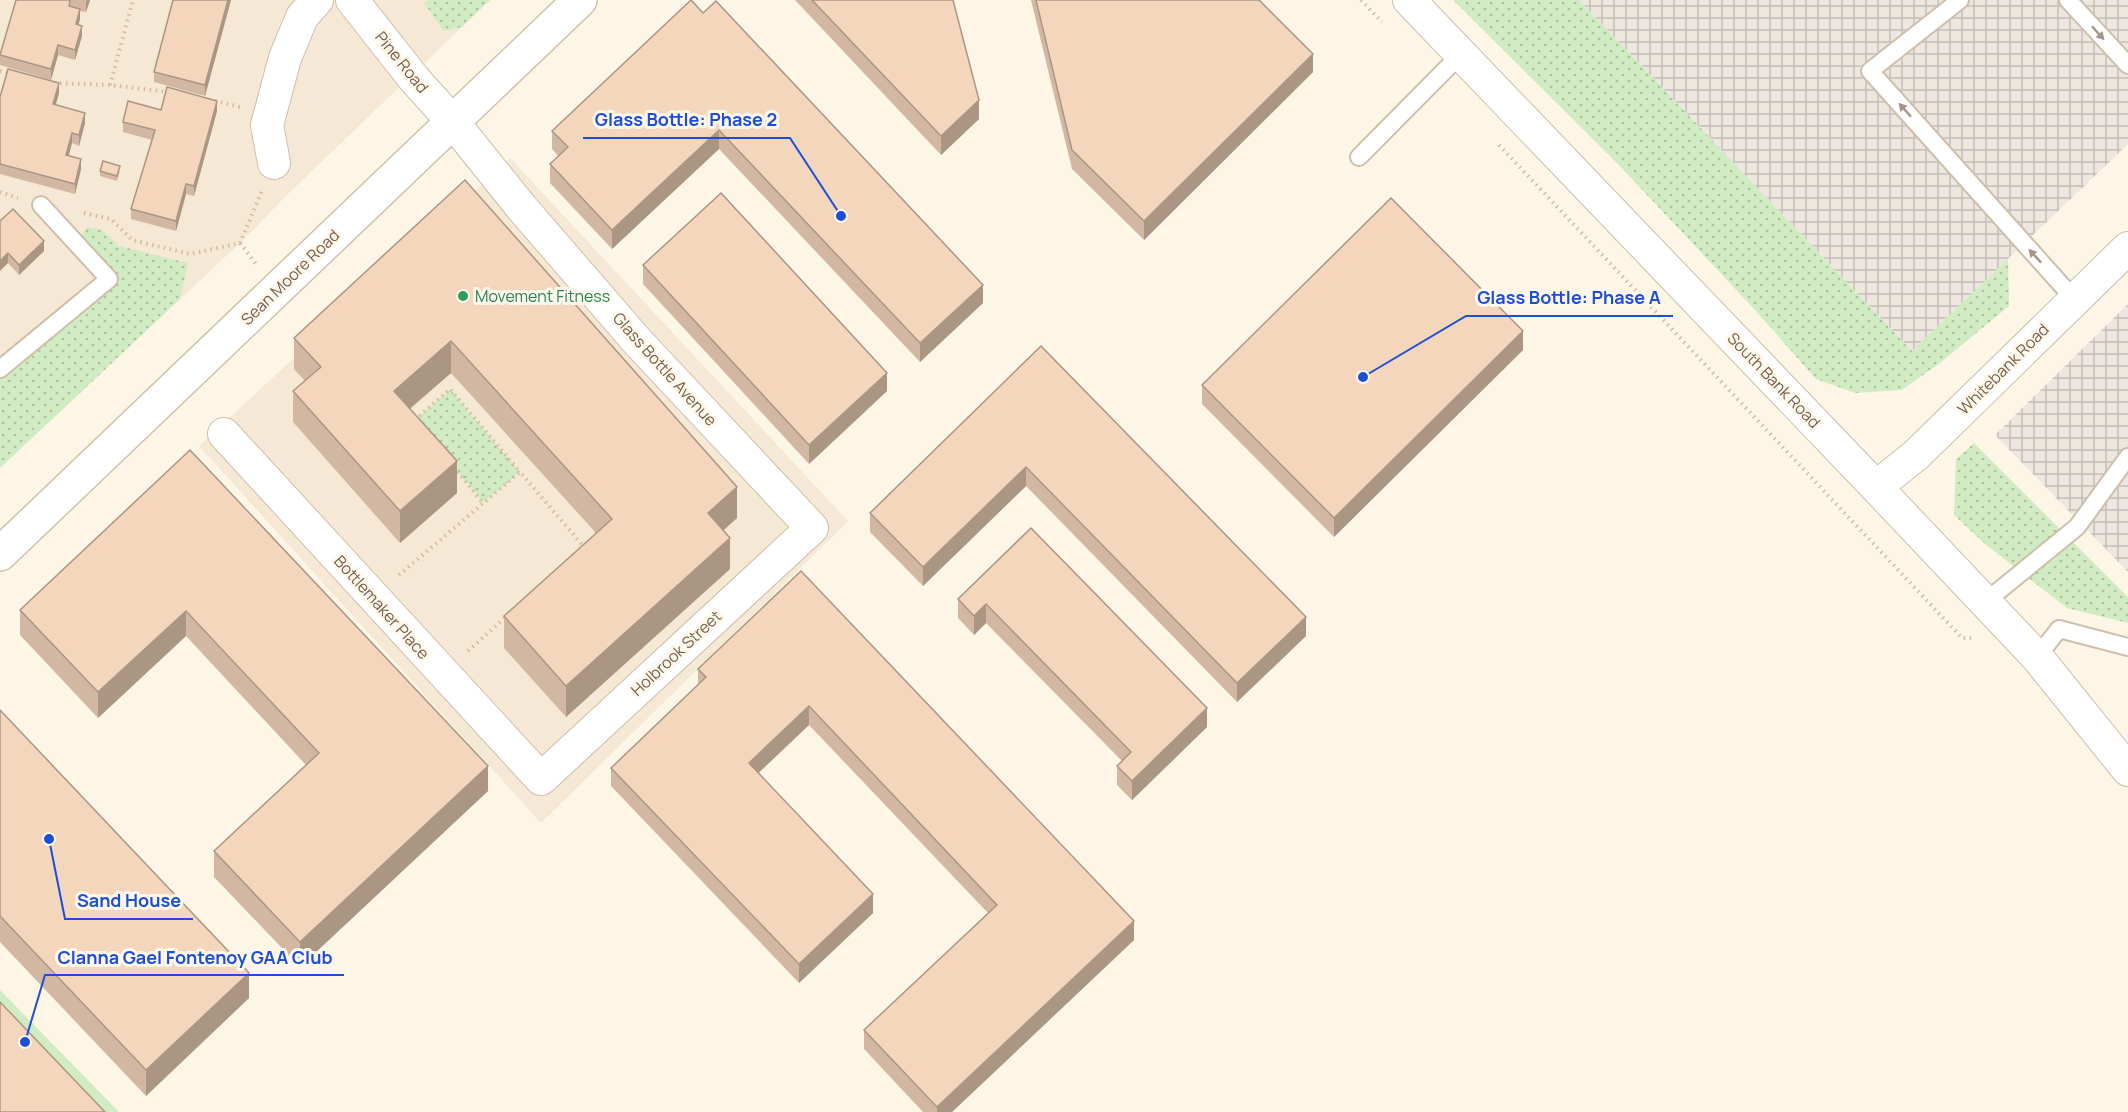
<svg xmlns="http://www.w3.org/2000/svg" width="2128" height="1112" viewBox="0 0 2128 1112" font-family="Manrope,sans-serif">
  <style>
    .residential { fill: #f5e8d4 }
    .industrial { fill: url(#industrial-grid) }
    .green { fill: url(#green-dots) }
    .pitch { fill: #d1ecc3 }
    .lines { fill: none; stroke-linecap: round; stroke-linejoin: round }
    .lane-casing { stroke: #cfbeab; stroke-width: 20 }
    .street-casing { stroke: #cfbeab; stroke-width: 34 }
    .secondary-casing { stroke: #d5c0ab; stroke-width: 36 }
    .path { stroke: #d9b99f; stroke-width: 4; stroke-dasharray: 1.5 4.5; stroke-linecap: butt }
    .lane { stroke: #fff; stroke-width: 16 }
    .street { stroke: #fff; stroke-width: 32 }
    .secondary { stroke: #fff; stroke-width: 33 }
    .wall { fill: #d2b8a2 }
    .shaded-wall { fill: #ab9684 }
    .building { fill: #f4d6bc; stroke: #ab9684; stroke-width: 1.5 }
    .oneway { fill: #a79689 }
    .leisure-dot { fill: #2e9e5b; stroke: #fff9ed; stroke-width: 2 }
    .labels { text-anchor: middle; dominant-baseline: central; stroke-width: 6; stroke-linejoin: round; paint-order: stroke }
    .street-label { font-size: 16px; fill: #785d49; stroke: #fff9ed }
    .leisure-label { font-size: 16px; fill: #27864d; stroke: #fff9ed; text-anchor: start }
    .leader { fill: none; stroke: #1d4ed8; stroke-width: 2 }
    .callout-dot { fill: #1d4ed8; stroke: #fff9ed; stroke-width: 2 }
    .callout-label { font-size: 18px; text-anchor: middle; font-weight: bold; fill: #1d4ed8; stroke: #fff9ed; stroke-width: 6; stroke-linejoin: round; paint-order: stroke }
  </style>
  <defs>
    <pattern id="industrial-grid" width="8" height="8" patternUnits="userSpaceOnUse" patternTransform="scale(1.5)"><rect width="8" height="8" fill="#ede7e0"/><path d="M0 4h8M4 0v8" fill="none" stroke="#c5beb8"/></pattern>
    <pattern id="green-dots" width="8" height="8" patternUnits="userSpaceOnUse" patternTransform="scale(1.5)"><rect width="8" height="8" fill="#d1ecc3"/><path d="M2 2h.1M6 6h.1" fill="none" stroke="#aec2a0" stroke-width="1.8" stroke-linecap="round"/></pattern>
  </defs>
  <rect width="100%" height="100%" fill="#fdf6e6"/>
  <g class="residential">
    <path d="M0,0h490l-200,192 -50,51 -240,225z"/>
    <path d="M510,158l338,363 -307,302 -342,-377z"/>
  </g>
  <g class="industrial">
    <path d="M1579,0h549v144l-216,207z"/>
    <path d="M2128,304v268l-133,-137z"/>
  </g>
  <g class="green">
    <path d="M428,0h62l-28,27 -18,4 -20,-28z"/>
    <path d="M1453,0h126l333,351 96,-92 1,47 -69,57 -38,27 -47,3 -39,-14 -62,-70 -135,-144z"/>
    <path d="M87,227l15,3 17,16 69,17 -8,36 -180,169v-94l116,-96 -37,-38z"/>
    <path d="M450,389l70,83 -37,31 -68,-83z"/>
    <path d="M1974,443l154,154v26l-61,-15 -82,-64 -31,-29 2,-56z"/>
  </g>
  <path class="pitch" d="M0,990l119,122h-119z"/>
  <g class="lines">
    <defs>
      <g id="lane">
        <path d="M1960,0l-90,71 204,228"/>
        <path d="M2068,0l60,65"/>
        <path d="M1359,157l102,-103"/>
        <path d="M0,369l109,-90 -68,-74"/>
        <path d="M1985,602l92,-75 51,-70"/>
        <path d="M2037,657l22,-28 69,18"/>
      </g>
      <g id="street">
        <path d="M1409,0l467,487 161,170 91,113"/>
        <path d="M274,163l-7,-38 18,-67 17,-41 15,-17"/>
        <path d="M224,434l317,345 271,-251 -175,-187 -115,-133 -69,-86 -38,-42 -63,-80"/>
        <path d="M1876,487l40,-32 212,-207"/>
      </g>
      <path id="secondary" d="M0,554l580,-554"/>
    </defs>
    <use href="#lane" class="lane-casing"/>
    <use href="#street" class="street-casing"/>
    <use href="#secondary" class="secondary-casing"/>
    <g class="path">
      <path d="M1361,0l21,22"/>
      <path d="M0,71l12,3"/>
      <path d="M54,83l56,2 59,7"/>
      <path d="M110,85l23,-85"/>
      <path d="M215,101l25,6"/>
      <path d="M1499,145l463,493h12"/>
      <path d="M0,192l18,6"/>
      <path d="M84,213l27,6 21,21 58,14 50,-11 22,-52"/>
      <path d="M240,243l16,21"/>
      <path d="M415,420l35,-31 70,83"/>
      <path d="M454,467l29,36"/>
      <path d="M399,575l121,-103 65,76"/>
      <path d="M468,651l39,-35"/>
    </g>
    <use href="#lane" class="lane"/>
    <use href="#street" class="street"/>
    <use href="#secondary" class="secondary"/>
  </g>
  <g class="wall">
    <path d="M16,0h74l-4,12 -6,-1v8l-2,6 4,11 -7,24 -17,-5 -7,25 -51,-15v-12z"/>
    <path d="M173,0h58l-26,96 -51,-14v-10z"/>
    <path d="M691,0l292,303 -63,59 -201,-213 -107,100 -62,-66v-19l8,-8 -6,-7v-18z"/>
    <path d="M795,0h158l26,119 -38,36z"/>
    <path d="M1031,0h228l54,72 -169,168 -72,-71z"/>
    <path d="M59,93l-3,11 29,19 -6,23 -7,-3 -3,12 12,14 -6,25 -75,-20v-77z"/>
    <path d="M161,110l56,1 -23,85 -8,-2 -10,37 -45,-12v-10l21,-69 -29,-8v-10z"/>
    <path d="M100,171h20l-3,10 -17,-5z"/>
    <path d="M465,180l272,338 -13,12 6,39 -164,148 -62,-69v-32l92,-83 -145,-160 -41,36 47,84 -57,50 -107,-121v-31l12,-10 -11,-12v-31z"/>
    <path d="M0,221l44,30 -25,24 -11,-12z"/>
    <path d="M643,265l244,126 -78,73 -166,-180z"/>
    <path d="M1041,346l265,290 -69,66 -211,-216 -103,100 -53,-54v-19z"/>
    <path d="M1523,350l-189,187 -132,-133v-19z"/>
    <path d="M190,450l298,341 -188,176 -86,-90v-26l92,-86 -120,-129 -88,82 -78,-83v-25z"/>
    <path d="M1031,528l176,199 -75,73 -15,-15v-19l5,-5 -136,-138 -12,12 -16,-17v-19z"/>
    <path d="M801,571l333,369 -182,172h-29l-59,-63v-19l124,-117 -179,-188 -51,48 115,140 -74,70 -188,-197v-18l87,-83v-16z"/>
    <path d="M0,710l249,288 -103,98 -146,-154z"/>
  </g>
  <g class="shaded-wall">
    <path d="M87,0h3l-4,12v-10z"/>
    <path d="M228,0h3l-26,96v-11z"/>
    <path d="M80,9v10l-4,15v-10z"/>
    <path d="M82,26v10l-7,24v-10z"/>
    <path d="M58,45v10l-7,25v-11z"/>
    <path d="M1313,54v18l-169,168v-19z"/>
    <path d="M59,83v10l-6,21v-10z"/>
    <path d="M979,100v19l-38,36v-19z"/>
    <path d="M217,101v10l-23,85v-10z"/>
    <path d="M85,113v10l-6,23v-11z"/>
    <path d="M719,130v19l-107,100v-19z"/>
    <path d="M72,133v10l-6,22v-10z"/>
    <path d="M81,159v10l-6,25v-10z"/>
    <path d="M186,184v10l-10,37v-10z"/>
    <path d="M44,241v10l-25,24v-10z"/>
    <path d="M8,253v10l-8,8v-10z"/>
    <path d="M983,285v18l-63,59v-19z"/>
    <path d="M1523,331v19l-189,187v-19z"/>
    <path d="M451,341v32l-57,49v-31z"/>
    <path d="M887,373v18l-78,73v-19z"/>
    <path d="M457,461v32l-57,50v-32z"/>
    <path d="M1026,467v19l-103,100v-19z"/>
    <path d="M737,487v31l-29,26v-31z"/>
    <path d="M730,538v31l-164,148v-31z"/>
    <path d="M986,604v19l-12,12v-19z"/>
    <path d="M186,611v25l-88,82v-26z"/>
    <path d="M1306,617v19l-69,66v-19z"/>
    <path d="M809,706v19l-60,57v-19z"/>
    <path d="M1207,708v19l-75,73v-19z"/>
    <path d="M488,766v25l-188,176v-25z"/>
    <path d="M873,894v19l-74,70v-19z"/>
    <path d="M1134,921v19l-182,172h-15v-5z"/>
    <path d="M249,973v25l-103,98v-26z"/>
  </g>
  <g class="building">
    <path d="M16,0h54l-1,6 11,3 -4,15 6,2 -7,24 -17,-5 -7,24 -51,-14z"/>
    <path d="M173,0h55l-23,85 -51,-13z"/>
    <path d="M691,0l12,13 13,-12 267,284 -63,58 -201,-213 -107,100 -62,-66 18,-17 -16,-16z"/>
    <path d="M812,0h141l26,100 -38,36z"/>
    <path d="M1036,0h223l54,54 -169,167 -72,-71z"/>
    <path d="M8,69l51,14 -6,21 32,9 -6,22 -7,-2 -6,22 15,4 -6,25 -75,-20v-67z"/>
    <path d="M167,87l50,14 -23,85 -8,-2 -10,37 -45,-12 24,-79 -32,-8 5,-21 33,9z"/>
    <path d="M103,161l17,5 -3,10 -17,-5z"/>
    <path d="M465,180l272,307 -29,26 22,25 -164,148 -62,-70 108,-97 -161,-178 -57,50 63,70 -57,50 -107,-120 28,-24 -27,-29z"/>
    <path d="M721,193l166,180 -78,72 -166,-180z"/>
    <path d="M1391,198l132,133 -189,187 -132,-133z"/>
    <path d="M13,209l31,32 -25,24 -11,-12 -8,8v-40z"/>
    <path d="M1041,346l265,271 -69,66 -211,-216 -103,100 -53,-54z"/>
    <path d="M190,450l298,316 -188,176 -86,-91 105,-98 -133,-142 -88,81 -78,-82z"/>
    <path d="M1031,528l176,180 -75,73 -15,-15 14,-14 -145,-148 -12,12 -16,-17z"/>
    <path d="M801,571l333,350 -197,186 -73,-77 133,-125 -188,-199 -60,57 124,131 -74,70 -188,-196 95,-91 -8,-8z"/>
    <path d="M0,710l249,263 -103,97 -146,-154z"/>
    <path d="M0,1002l105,110h-105z"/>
  </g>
  <defs><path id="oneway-solid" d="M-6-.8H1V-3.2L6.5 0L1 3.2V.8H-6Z" transform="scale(1.5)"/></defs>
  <g class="oneway">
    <use href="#oneway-solid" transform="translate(2098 33) rotate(48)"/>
    <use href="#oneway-solid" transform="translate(1905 110) rotate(-132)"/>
    <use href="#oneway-solid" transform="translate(2035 256) rotate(-133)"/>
  </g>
  <circle class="leisure-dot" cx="463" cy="296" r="6"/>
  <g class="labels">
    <g class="street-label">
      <text transform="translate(402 62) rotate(51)">Pine Road</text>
      <text transform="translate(290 277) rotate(-44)">Sean Moore Road</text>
      <text transform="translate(665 369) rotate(48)">Glass Bottle Avenue</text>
      <text transform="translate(2003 369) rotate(-45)">Whitebank Road</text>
      <text transform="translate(1774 380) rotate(46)">South Bank Road</text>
      <text transform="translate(382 607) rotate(48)">Bottlemaker Place</text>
      <text transform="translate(676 653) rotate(-43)">Holbrook Street</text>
    </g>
    <g class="leisure-label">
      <text x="475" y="296">Movement Fitness</text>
    </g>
  </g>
  <path class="leader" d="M841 216L790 138H583M1363 377L1466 316H1673M49 839L65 919H193M25 1042L45 975H344"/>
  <g class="callout-dot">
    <circle cx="841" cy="216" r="6"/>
    <circle cx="1363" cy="377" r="6"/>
    <circle cx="49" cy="839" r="6"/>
    <circle cx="25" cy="1042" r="6"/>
  </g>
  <g class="callout-label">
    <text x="686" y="126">Glass Bottle: Phase 2</text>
    <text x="1569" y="304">Glass Bottle: Phase A</text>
    <text x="129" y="907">Sand House</text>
    <text x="195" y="964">Clanna Gael Fontenoy GAA Club</text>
  </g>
</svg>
